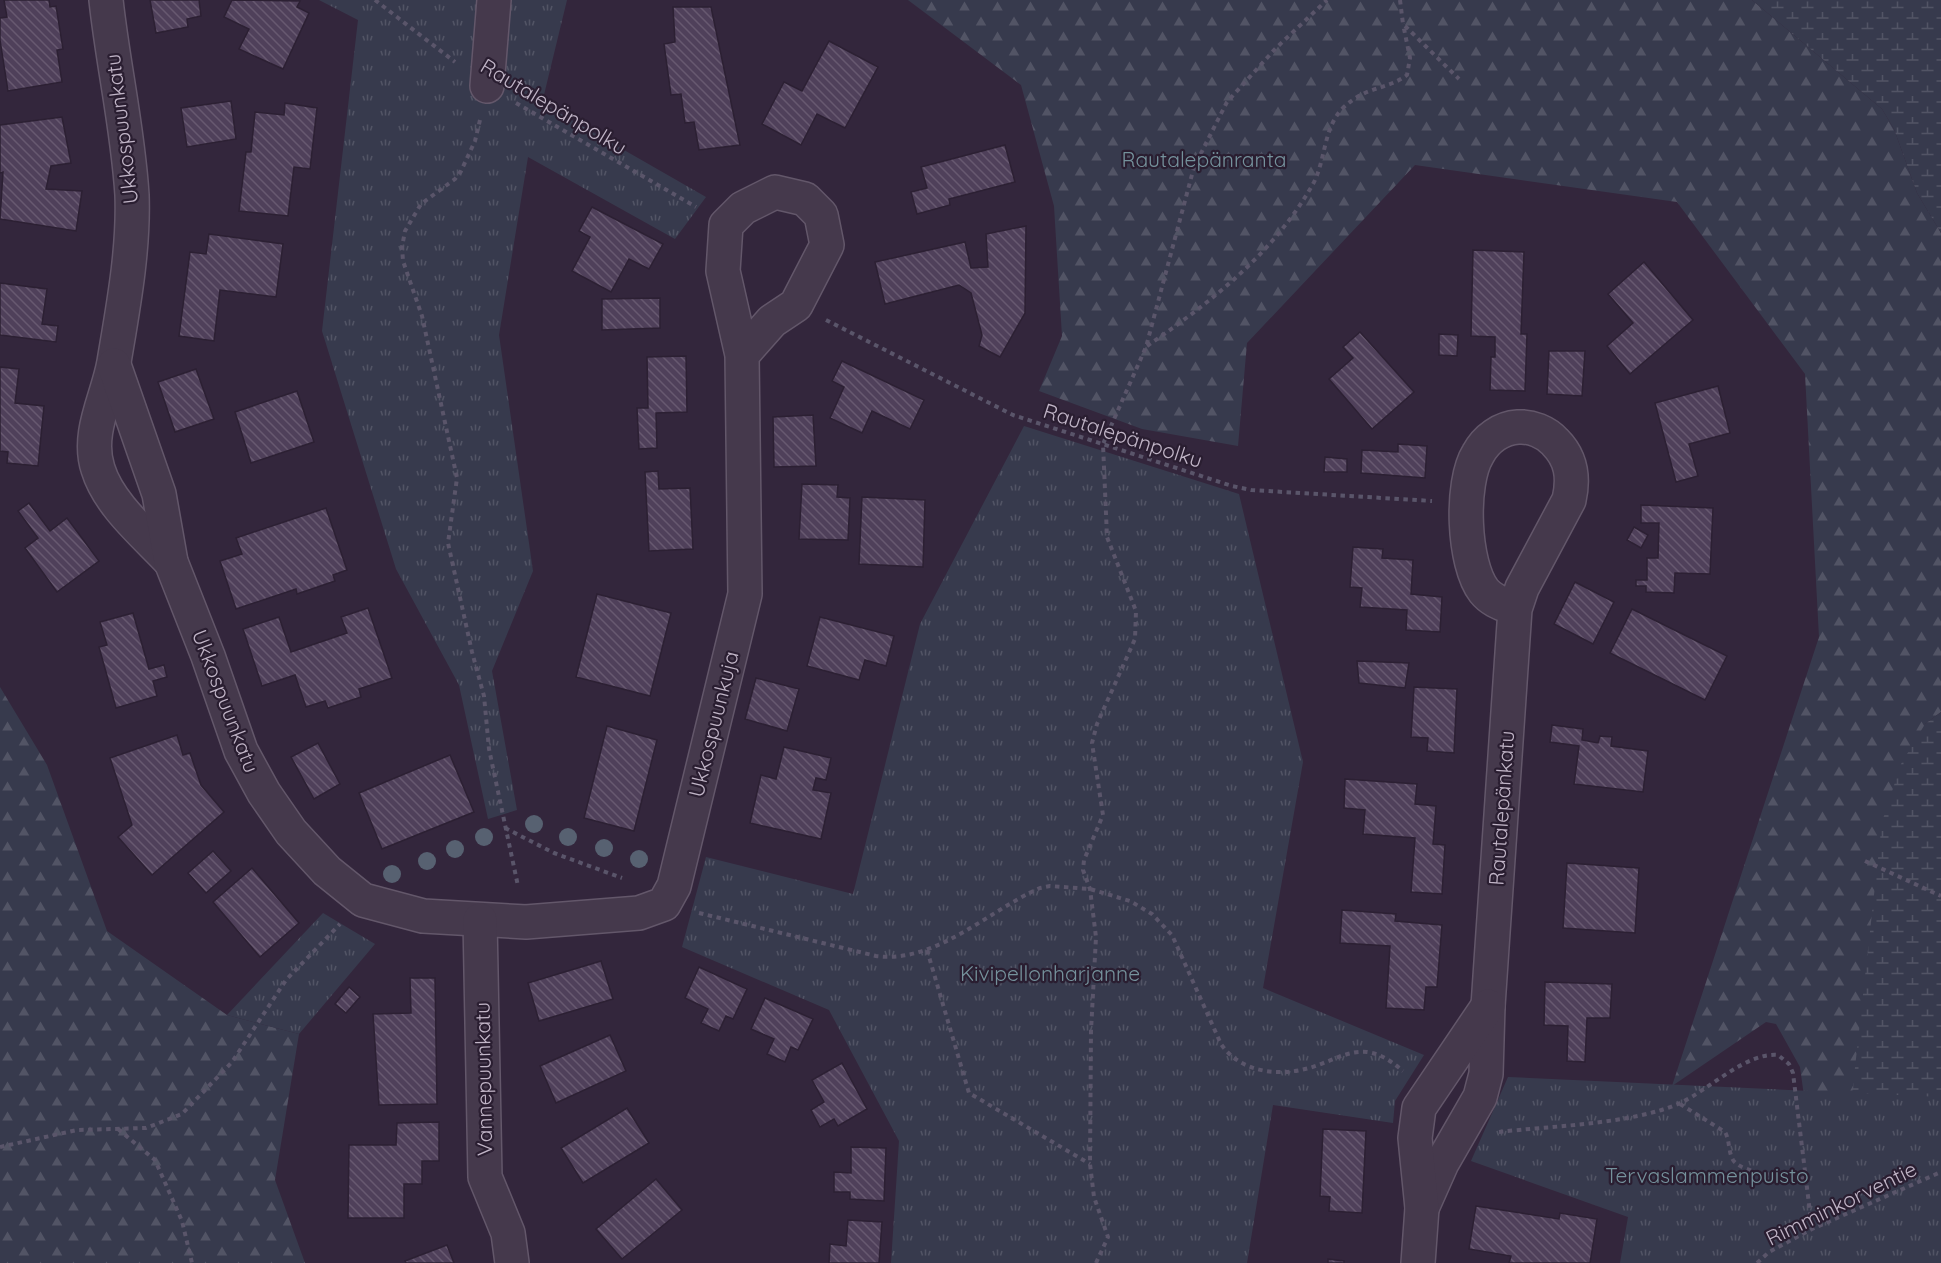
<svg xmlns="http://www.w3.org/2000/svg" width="1941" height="1263" viewBox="0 0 1941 1263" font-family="Quicksand,sans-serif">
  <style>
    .forest { fill: url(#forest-firs) }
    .wetland { fill: url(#wetland-marsh) }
    .park { fill: url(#park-tufts) }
    .building { fill: url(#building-back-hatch); stroke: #2c2033; stroke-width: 1.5 }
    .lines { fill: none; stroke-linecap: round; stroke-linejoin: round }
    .minor-casing { stroke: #63576a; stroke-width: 36 }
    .path { stroke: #5a556a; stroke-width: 4; stroke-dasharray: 4.5 4.5; stroke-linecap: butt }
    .minor { stroke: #45394c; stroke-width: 33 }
    .tree { fill: #576171 }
    .labels { text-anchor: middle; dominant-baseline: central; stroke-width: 4.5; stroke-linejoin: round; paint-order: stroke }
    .street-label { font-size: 21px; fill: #c1b5c7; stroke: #2a1e31 }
    .park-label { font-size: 21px; fill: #75929c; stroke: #2a1e31 }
  </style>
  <defs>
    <pattern id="forest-firs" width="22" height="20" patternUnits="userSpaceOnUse" patternTransform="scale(1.5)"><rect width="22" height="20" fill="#373a4d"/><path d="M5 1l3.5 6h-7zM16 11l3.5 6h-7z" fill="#525465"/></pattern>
    <pattern id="wetland-marsh" width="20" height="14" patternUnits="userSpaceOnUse" patternTransform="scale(1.5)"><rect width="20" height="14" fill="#373a4d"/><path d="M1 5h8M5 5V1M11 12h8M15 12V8" fill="none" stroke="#525465"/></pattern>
    <pattern id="park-tufts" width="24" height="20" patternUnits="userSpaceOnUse" patternTransform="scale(1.5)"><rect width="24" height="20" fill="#373a4d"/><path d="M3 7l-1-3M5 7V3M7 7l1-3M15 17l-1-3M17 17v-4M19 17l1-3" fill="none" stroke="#525465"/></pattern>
    <pattern id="building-back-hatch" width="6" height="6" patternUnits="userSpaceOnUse" patternTransform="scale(1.5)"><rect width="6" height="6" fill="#4f405a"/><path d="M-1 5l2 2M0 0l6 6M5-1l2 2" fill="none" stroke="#675970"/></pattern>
  </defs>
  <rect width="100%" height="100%" fill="#33263c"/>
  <g class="forest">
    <path d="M908,0h844l130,109 12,20 23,64 24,40v479l-16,12 -74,380 -33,94 -18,-131 -24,-43 -10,-2 -94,64 147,-449 -14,-263 -128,-172 -262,-37 -168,178 -9,103 -96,-17 -103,-38 23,-55 -8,-130 -33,-121z"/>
    <path d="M0,687l47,78 60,166 120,84 72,19 -24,146 30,83h-305z"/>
  </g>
  <g class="wetland">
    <path d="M1752,0h189v233l-24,-40 -23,-64 -12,-20z"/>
    <path d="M1941,712v425l-90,-33 31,-282 19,-58 24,-40z"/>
  </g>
  <g class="park">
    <path d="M319,0h248l-25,103 164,94 -31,42 -147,-82 -29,178 34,236 -41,100 25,139 -29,9 -29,-134 -63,-116 -74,-238 36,-311z"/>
    <path d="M1024,426l215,68 64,268 -40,226 161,67 -29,46 -2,22 -120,-18 -26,158h-356l8,-122 -70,-131 -147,-63 24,-90 147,37 67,-270z"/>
    <path d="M323,913l52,31 -76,90 -72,-19z"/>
    <path d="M1508,1077l433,20v166h-321l8,-46 -157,-56z"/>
  </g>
  <g class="building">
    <path d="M4,0h45l1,7 6,-1 7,43 -6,1 5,32 -54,9 -8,-51v-22l7,-1z"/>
    <path d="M150,0h49l2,16 -14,3 1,8 -32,6z"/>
    <path d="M232,0l68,1 -3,6 12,6 -26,56 -44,-20 10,-20 -25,-12z"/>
    <path d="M673,7h38l29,138 -41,5 -5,-28 -9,1 -4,-29 -10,1 -7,-51 11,-2z"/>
    <path d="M829,41l49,26 -33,61 -28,-14 -16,31 -39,-21 22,-42 18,9z"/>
    <path d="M231,101l5,38 -49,8 -6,-39z"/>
    <path d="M285,103l32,5 -7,61 -16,-2 -6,49 -49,-5 7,-59h5l4,-40 29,3z"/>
    <path d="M62,117l9,46 -20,3 -5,23 36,2 -6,40 -76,-12 3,-47 -3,1v-48z"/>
    <path d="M1005,145l10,37 -66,17 1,6 -33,9 -6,-22 16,-4 -6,-21z"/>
    <path d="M592,207l71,37 -14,25 -20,-10 -18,33 -39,-21 18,-34 -11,-6z"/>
    <path d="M1026,226l-1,87 -25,44 -21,-11 3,-11 -11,-42 -12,-8 -74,19 -10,-42 90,-20 6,26 17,-1 -2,-33z"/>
    <path d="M209,234l74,10 -7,53 -56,-7 -6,51 -35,-5 11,-84 16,2z"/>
    <path d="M1473,250l51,2 -3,82h6l-2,57 -35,-1 1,-33h4v-20l-24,-1z"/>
    <path d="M1644,262l49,58 -63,54 -23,-28 26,-23 -25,-29z"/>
    <path d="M0,283l47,6 -5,35 16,2 -2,16 -56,-7z"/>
    <path d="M660,298v30l-58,2v-31z"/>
    <path d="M1360,332l54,60 -42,37 -43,-50 24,-21 -10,-11z"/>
    <path d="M1439,334l19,1 -1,21 -18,-1z"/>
    <path d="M1549,351h36l-3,45 -35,-2z"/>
    <path d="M686,356l1,56 -31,1 1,35 -18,1 -2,-41h11l-1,-51z"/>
    <path d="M842,361l82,39 -14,29 -38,-18 -10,22 -32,-15 14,-31 -12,-6z"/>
    <path d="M0,367l19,2 -4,34 29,3 -6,60 -31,-3 1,-11 -8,-1z"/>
    <path d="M196,369l18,50 -39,13 -17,-50z"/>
    <path d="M1718,386l12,47 -41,11 9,32 -22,6 -21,-79z"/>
    <path d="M297,391l17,51 -63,21 -16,-51z"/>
    <path d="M813,415l3,51 -42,1 -1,-50z"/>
    <path d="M1398,444l29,2 -2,32 -64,-5 1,-23 36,2z"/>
    <path d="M1325,457l22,2v13h-23z"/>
    <path d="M658,471l1,18 31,-1 3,61 -44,2 -4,-79z"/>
    <path d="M802,484l36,1 -1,12 13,1 -2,42 -49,-1z"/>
    <path d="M862,497l63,3 -2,67 -64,-3z"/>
    <path d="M29,503l21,28 17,-13 32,43 -42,31 -32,-44 13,-10 -20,-27z"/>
    <path d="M1641,505l72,3 -3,66 -35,-1 -1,20 -28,-1v-6h-10v-6h11v-22h11l1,-35h-18z"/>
    <path d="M326,508l21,62 -14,5 2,6 -38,13 -1,-5 -60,20 -16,-48 22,-7 -6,-16z"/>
    <path d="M1634,527l14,8 -7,13 -14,-8z"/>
    <path d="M1353,547l30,2 -1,9 31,2 -2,34 31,3 -2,35 -34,-2 1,-20 -47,-3 2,-19 -12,-1z"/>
    <path d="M1575,582l39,20 -21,42 -39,-20z"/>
    <path d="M597,594l74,19 -21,83 -74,-19z"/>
    <path d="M368,608l24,70 -33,11 2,8 -33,11 -3,-7 -19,6 -11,-32 -33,11 -19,-57 36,-12 12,35 56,-19 -6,-16z"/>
    <path d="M1632,609l95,47 -22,44 -95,-47z"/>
    <path d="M133,613l16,56 15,-4 3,12 -14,4 4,15 -41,12 -17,-61 8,-2 -7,-23z"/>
    <path d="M820,617l74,19 -8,30 -21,-6 -6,20 -52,-14z"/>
    <path d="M1357,661l52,2 -4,25 -46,-5z"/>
    <path d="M756,678l43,11 -12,42 -42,-12z"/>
    <path d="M1414,687l43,2 -3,64 -27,-2 1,-13 -17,-1z"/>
    <path d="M1552,725l31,4 -1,11 16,3 2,-7 12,1 -1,9 37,5 -5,41 -69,-8 5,-38 -29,-4z"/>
    <path d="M607,726l50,14 -23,91 -50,-13z"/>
    <path d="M177,735l6,20 7,-2 11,32 23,27 -72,63 -34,-38 14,-12 -22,-67z"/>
    <path d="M318,743l22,41 -26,15 -23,-42z"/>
    <path d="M784,747l47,11 -5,22 -10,-2 -3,12 18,3 -10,46 -71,-16 11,-48 15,4z"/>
    <path d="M450,755l24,57 -92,37 -23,-56z"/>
    <path d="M1345,779l72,5 -2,20 21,2 -3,38 12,1 -3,49 -31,-2 4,-54 -52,-4 2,-24 -21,-2z"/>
    <path d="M213,851l18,20 -25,22 -18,-20z"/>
    <path d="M1567,863l72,5 -4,65 -72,-5z"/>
    <path d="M252,868l47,55 -39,34 -47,-55z"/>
    <path d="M1342,910l54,4 -1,7 47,4 -5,62h-11l-2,23 -38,-2 4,-62 -50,-3z"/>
    <path d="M601,961l12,38 -74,22 -11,-38z"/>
    <path d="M699,967l48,22 -14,30 -7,-3 -7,15 -18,-8 7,-14 -23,-11z"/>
    <path d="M410,978h25l2,126 -58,1 -6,-91 38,-1z"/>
    <path d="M1545,982l67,2 -2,34h-23l-2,44 -18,-1 1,-35 -24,-1z"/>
    <path d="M349,987l11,10 -14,16 -11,-9z"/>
    <path d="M765,998l48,21 -15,31 -7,-3 -6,15 -18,-8 7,-15 -23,-10z"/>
    <path d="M610,1035l16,36 -70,32 -16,-37z"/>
    <path d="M842,1063l25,46 -29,17 -4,-7 -14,8 -9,-17 13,-8 -12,-22z"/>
    <path d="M627,1108l22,35 -66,40 -22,-35z"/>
    <path d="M439,1122v39h-17v23h-18v34h-56l1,-73h47l1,-22z"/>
    <path d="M1323,1129l43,2 -4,82 -33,-2 1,-14 -10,-1z"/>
    <path d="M851,1147l35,1 -2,53 -34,-2v-7h-16v-20l17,1z"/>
    <path d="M656,1179l26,31 -60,49 -26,-30z"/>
    <path d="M1476,1206l83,13 1,-6 37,6 -7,44h-81l2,-7 -42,-7z"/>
    <path d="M848,1220l34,2 -3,41h-50l1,-19 16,2z"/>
    <path d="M447,1245l7,18h-48l-1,-2z"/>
    <path d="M1328,1259l16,2v2h-16z"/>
  </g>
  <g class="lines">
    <defs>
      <g id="minor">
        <path d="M106,0c7,65 22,129 26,195 2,55 -9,113 -18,167 -6,35 -28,71 -16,107 11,36 48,66 73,93"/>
        <path d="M487,86l7,-86"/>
        <path d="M114,365l45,129 12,68 37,94 33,95 23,42 27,39 36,39 36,29 60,16 103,6 113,-9 25,-9 10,-18 71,-292 -3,-239 -19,-84 3,-46 17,-17 32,-16 30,7 16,16 6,30 -31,60 -24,16 -30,34"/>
        <path d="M480,920l5,257 23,56 4,30"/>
        <path d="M1422,1208l20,-45 38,-66 6,-23 2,-68 27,-397 7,-21 47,-88c5,-22 3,-41 -14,-58 -9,-10 -24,-16 -37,-15 -17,1 -32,12 -40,27 -18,29 -15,110 6,137 8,10 19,13 31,18"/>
        <path d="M1418,1263l4,-55 -7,-70 4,-30 69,-102"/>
      </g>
    </defs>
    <use href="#minor" class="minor-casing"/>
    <g class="path">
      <path d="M375,0l80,62"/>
      <path d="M1400,0l3,24 56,55"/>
      <path d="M516,103l180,104"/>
      <path d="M480,120l-5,21 -14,30 -6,8 -34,25 -16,27 -3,16 1,14 19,55 32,148 3,14 -9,65 24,109 12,44 5,53 29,137"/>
      <path d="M826,320l187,95 219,71 19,4 181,11"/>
      <path d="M1147,346c64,-44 127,-93 166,-162 13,-24 10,-56 30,-76 24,-23 42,-17 64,-33l3,-17 -7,-34"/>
      <path d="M505,828l49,25 68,25"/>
      <path d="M1865,861l76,35"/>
      <path d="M699,913l177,43c60,8 113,-46 164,-68l10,-2 40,3 40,12 22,13 20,21 49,109c19,28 56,33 88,24 19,-5 38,-18 58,-16 15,2 25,10 36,19"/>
      <path d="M927,950l42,143 121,71"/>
      <path d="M1680,1104l45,28c5,9 3,19 8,28 9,14 56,17 73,20"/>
      <path d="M118,1129l37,31 27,61 10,42"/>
      <path d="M1499,1132c52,-6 135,-8 181,-29 29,-13 66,-51 98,-48l11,9 4,9 19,156"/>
      <path d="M0,1147l77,-17 69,-2 36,-14 50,-52 54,-82 54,-56"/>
      <path d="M1096,1263l12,-26 -14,-40 -4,-33 1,-133 5,-94 -6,-48 -7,-19 1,-10 19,-45 -11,-72 5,-19 38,-85 1,-28 -29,-74 -4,-93 43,-97 48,-180 33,-65 49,-54 51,-48"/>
      <path d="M1757,1263l12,-11 43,-23 129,-57"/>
    </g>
    <use href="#minor" class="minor"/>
  </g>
  <g class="tree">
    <circle cx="534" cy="824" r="9"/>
    <circle cx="484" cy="837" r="9"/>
    <circle cx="568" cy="837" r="9"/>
    <circle cx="604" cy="848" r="9"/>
    <circle cx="455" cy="849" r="9"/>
    <circle cx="639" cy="859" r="9"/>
    <circle cx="427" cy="861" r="9"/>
    <circle cx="392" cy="874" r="9"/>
  </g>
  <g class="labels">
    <g class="street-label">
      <text transform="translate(554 106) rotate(31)">Rautalepänpolku</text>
      <text transform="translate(121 129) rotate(-97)">Ukkospuunkatu</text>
      <text transform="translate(1123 435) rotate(18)">Rautalepänpolku</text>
      <text transform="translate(226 701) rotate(69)">Ukkospuunkatu</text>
      <text transform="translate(713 724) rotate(-76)">Ukkospuunkuja</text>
      <text transform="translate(1501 808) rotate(-86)">Rautalepänkatu</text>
      <text transform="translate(483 1079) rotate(-91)">Vannepuunkatu</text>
      <text transform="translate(1841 1203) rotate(-26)">Rimminkorventie</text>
    </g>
    <g class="park-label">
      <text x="1204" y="159">Rautalepänranta</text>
      <text x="1050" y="973">Kivipellonharjanne</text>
      <text x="1707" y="1175">Tervaslammenpuisto</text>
    </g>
  </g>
</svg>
